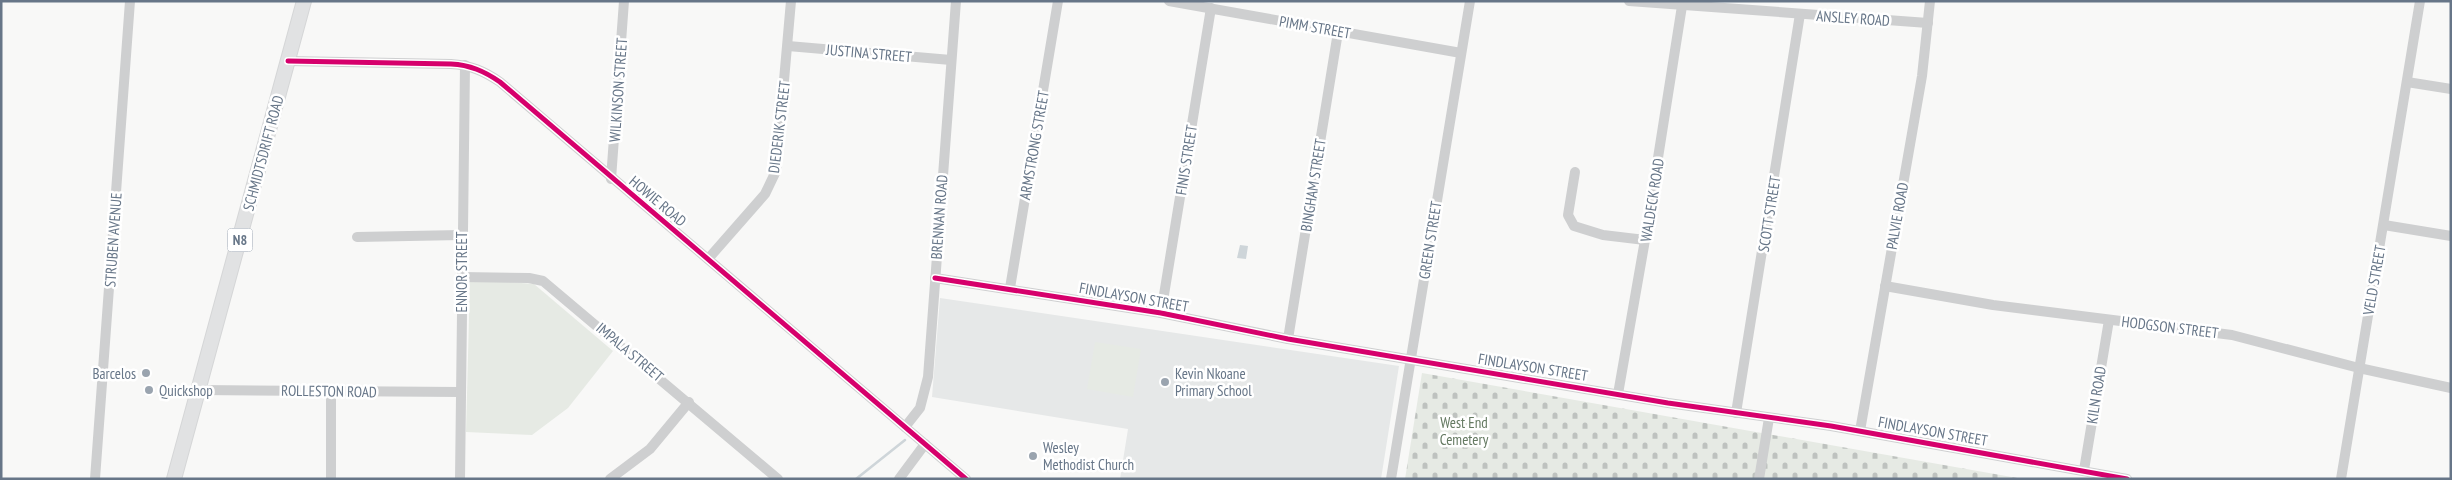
<svg xmlns="http://www.w3.org/2000/svg" width="2452" height="480" viewBox="0 0 2452 480" font-family="'PT Sans Narrow',sans-serif">
  <style>
    .built { fill: #e6e8e8 }
    .cemetery { fill: url(#cemetery-stones) }
    .green { fill: #e6eae4 }
    .water { fill: #ced5d9 }
    .lines { fill: none; stroke-linecap: round; stroke-linejoin: round }
    .stream { stroke: #ced5d9; stroke-width: 2.5 }
    .highway-casing { stroke: #d5d6d7; stroke-width: 16 }
    .minor { stroke: #cecfd0; stroke-width: 10 }
    .highway { stroke: #e1e2e3; stroke-width: 14 }
    .cycleway-casing { stroke: #fff; stroke-width: 8 }
    .cycleway { stroke: #d6006c; stroke-width: 5 }
    .poi-dot { fill: #9aa4af; stroke: #fff; stroke-width: 2 }
    .labels { text-anchor: middle; dominant-baseline: central; stroke-width: 5; stroke-linejoin: round; paint-order: stroke }
    .shield { fill: #fff; stroke: #959fac; stroke-width: 1 }
    .shield-label { font-size: 14px; font-weight: bold; fill: #677688 }
    .street-label { font-size: 15px; fill: #677688; stroke: #fff }
    .poi-label { font-size: 15px; fill: #677688; stroke: #fff; text-anchor: start }
    .park-label { font-size: 15px; fill: #657a62; stroke: #fff }
  </style>
  <defs>
    <pattern id="cemetery-stones" width="16" height="16" patternUnits="userSpaceOnUse" patternTransform="scale(1.25)"><rect width="16" height="16" fill="#e6eae4"/><path d="M2 7V4a2 2 0 0 1 4 0v3zM10 15v-3a2 2 0 0 1 4 0v3z" fill="#bec2bf"/></pattern>
  </defs>
  <rect width="100%" height="100%" fill="#f8f8f7"/>
  <path class="built" d="M940,298l459,68 -18,113h-261l8,-50 -196,-32z"/>
  <path class="cemetery" d="M1422,373l601,106h-618z"/>
  <g class="green">
    <path d="M470,279l64,5 79,67 -45,57 -36,27 -66,-3z"/>
    <path d="M1095,342l46,7 -8,48 -46,-8z"/>
  </g>
  <path class="water" d="M1240,245l8,1 -2,13 -9,-1z"/>
  <g class="lines">
    <path class="stream" d="M856,479l49,-39"/>
    <defs>
      <path id="highway" d="M174,479l130,-478"/>
    </defs>
    <use href="#highway" class="highway-casing"/>
    <g class="minor">
      <path d="M1169,1l292,52"/>
      <path d="M1629,1l299,22"/>
      <path d="M788,46l163,14"/>
      <path d="M288,61l163,3c19,1 33,7 49,18l466,397"/>
      <path d="M2407,82l44,7"/>
      <path d="M1575,172l-7,43 6,11 29,9 42,5"/>
      <path d="M611,179l13,-178"/>
      <path d="M2384,225l67,11"/>
      <path d="M357,237l104,-2"/>
      <path d="M708,259l57,-65 11,-23 15,-170"/>
      <path d="M461,277l68,1 14,3 235,198"/>
      <path d="M935,278l226,35 127,26 380,64 163,23 296,53"/>
      <path d="M1885,286l108,19 239,30 127,33 92,20"/>
      <path d="M1010,288l48,-287"/>
      <path d="M1161,313l50,-305"/>
      <path d="M1288,339l50,-307"/>
      <path d="M199,390l261,2"/>
      <path d="M331,392v87"/>
      <path d="M1618,394l27,-154 37,-234"/>
      <path d="M1736,413l64,-399"/>
      <path d="M905,427l15,-19 8,-31 28,-376"/>
      <path d="M1860,431l62,-355 8,-75"/>
      <path d="M2084,470l25,-150"/>
      <path d="M95,479l35,-478"/>
      <path d="M460,479l5,-414"/>
      <path d="M610,479l40,-30 39,-47"/>
      <path d="M899,479l26,-35"/>
      <path d="M1391,479l79,-478"/>
      <path d="M1759,479l10,-61"/>
      <path d="M2341,479l79,-478"/>
    </g>
    <use href="#highway" class="highway"/>
    <defs>
      <g id="cycleway">
        <path d="M288,61l163,3c19,1 33,7 49,18l466,397"/>
        <path d="M935,278l226,35 127,26 380,64 163,23 296,53"/>
      </g>
    </defs>
    <use href="#cycleway" class="cycleway-casing"/>
    <use href="#cycleway" class="cycleway"/>
  </g>
  <g class="poi-dot">
    <circle cx="146" cy="373" r="5"/>
    <circle cx="1165" cy="382" r="5"/>
    <circle cx="149" cy="390" r="5"/>
    <circle cx="1033" cy="456" r="5"/>
  </g>
  <g class="labels">
    <rect class="shield" x="227.5" y="228.5" width="25" height="23" rx="4"/>
    <g class="shield-label">
      <text x="240" y="240">N8</text>
    </g>
    <g class="street-label">
      <text transform="translate(1853 18) rotate(4)">ANSLEY ROAD</text>
      <text transform="translate(1315 27) rotate(10)">PIMM STREET</text>
      <text transform="translate(869 53) rotate(5)">JUSTINA STREET</text>
      <text transform="translate(618 90) rotate(-86)">WILKINSON STREET</text>
      <text transform="translate(779 127) rotate(-83)">DIEDERIK STREET</text>
      <text transform="translate(1034 145) rotate(-80)">ARMSTRONG STREET</text>
      <text transform="translate(263 153) rotate(-75)">SCHMIDTSDRIFT ROAD</text>
      <text transform="translate(1186 160) rotate(-81)">FINIS STREET</text>
      <text transform="translate(1313 185) rotate(-81)">BINGHAM STREET</text>
      <text transform="translate(1652 200) rotate(-81)">WALDECK ROAD</text>
      <text transform="translate(658 201) rotate(40)">HOWIE ROAD</text>
      <text transform="translate(1769 214) rotate(-81)">SCOTT STREET</text>
      <text transform="translate(1897 216) rotate(-80)">PALVIE ROAD</text>
      <text transform="translate(939 217) rotate(-86)">BRENNAN ROAD</text>
      <text transform="translate(113 240) rotate(-86)">STRUBEN AVENUE</text>
      <text transform="translate(1430 240) rotate(-81)">GREEN STREET</text>
      <text transform="translate(461 272) rotate(-90)">ENNOR STREET</text>
      <text transform="translate(2374 280) rotate(-80)">VELD STREET</text>
      <text transform="translate(1134 297) rotate(10)">FINDLAYSON STREET</text>
      <text transform="translate(2170 327) rotate(7)">HODGSON STREET</text>
      <text transform="translate(630 352) rotate(40)">IMPALA STREET</text>
      <text transform="translate(1533 367) rotate(9)">FINDLAYSON STREET</text>
      <text transform="translate(329 391) rotate(1)">ROLLESTON ROAD</text>
      <text transform="translate(2096 395) rotate(-81)">KILN ROAD</text>
      <text transform="translate(1933 431) rotate(10)">FINDLAYSON STREET</text>
    </g>
    <g class="poi-label">
      <text x="136" y="373" text-anchor="end">Barcelos</text>
      <text x="1175" y="373">Kevin Nkoane<tspan x="1175" dy="17">Primary School</tspan></text>
      <text x="159" y="390">Quickshop</text>
      <text x="1043" y="447">Wesley<tspan x="1043" dy="17">Methodist Church</tspan></text>
    </g>
    <g class="park-label">
      <text x="1464" y="422">West End<tspan x="1464" dy="17">Cemetery</tspan></text>
    </g>
  </g>
  <rect width="2452" height="480" fill="none" stroke="#677688" stroke-width="5"/>
</svg>
